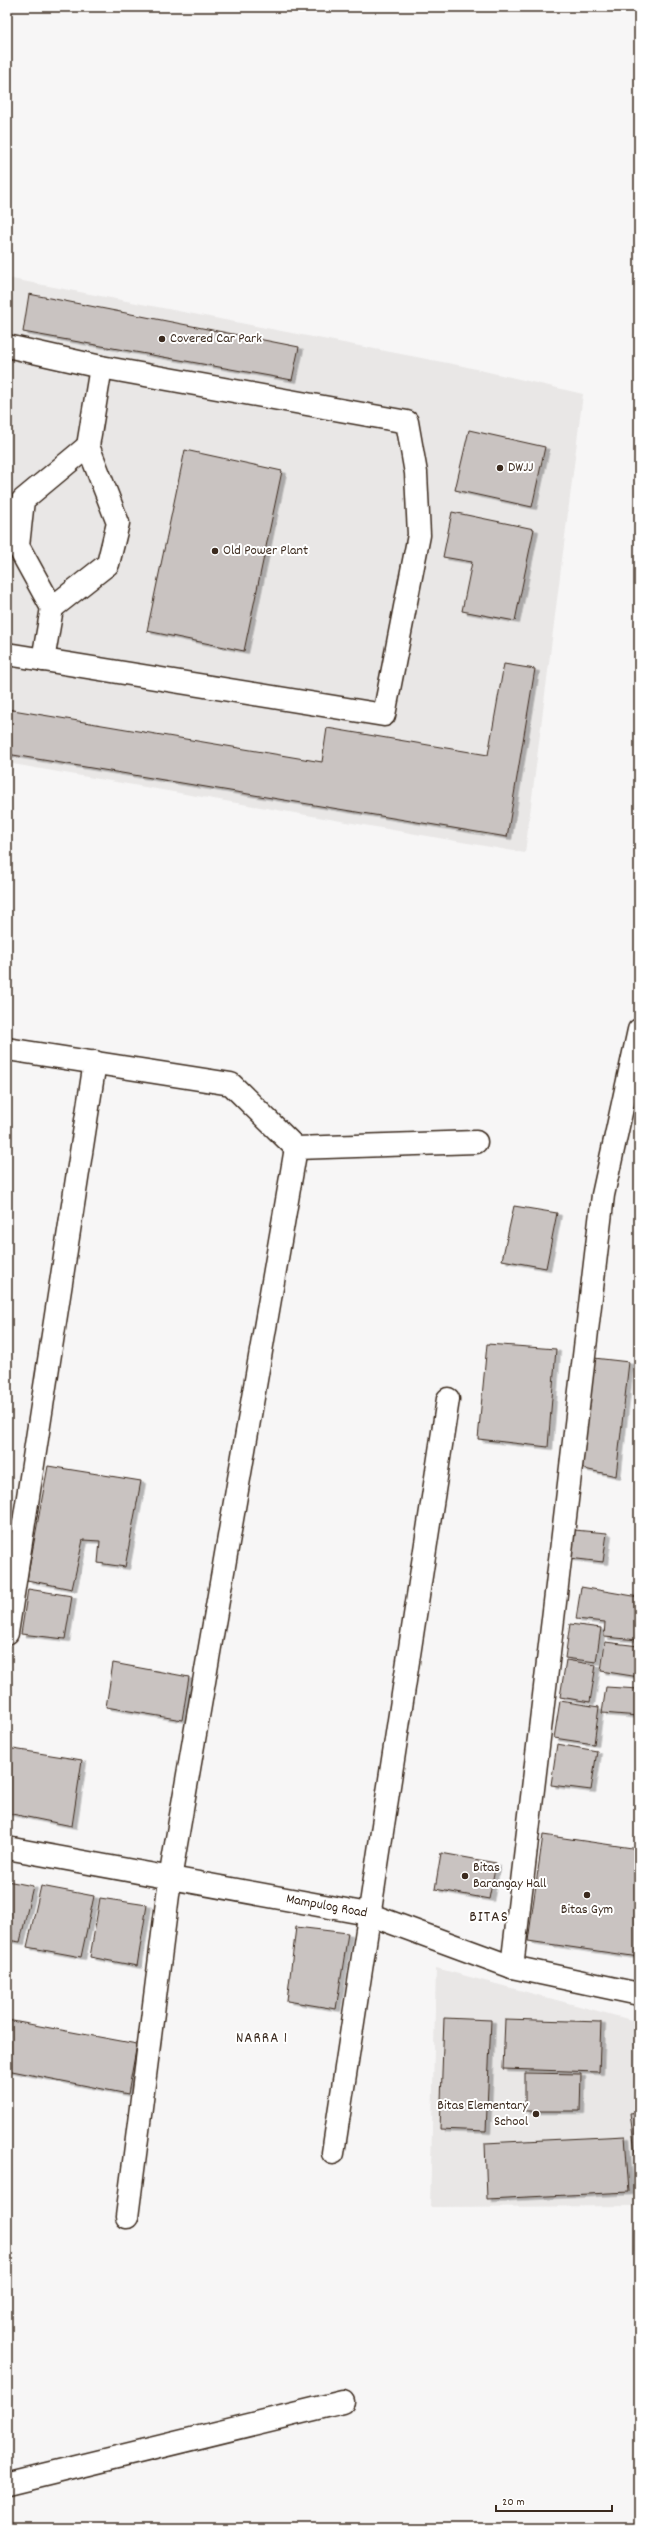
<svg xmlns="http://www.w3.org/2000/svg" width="646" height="2535" viewBox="0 0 646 2535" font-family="Dekko,sans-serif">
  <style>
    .built { fill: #e9e7e6 }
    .building { fill: #c9c3c1; stroke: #3b2a1e; filter: url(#shadow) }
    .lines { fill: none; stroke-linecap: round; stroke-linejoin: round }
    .minor-casing { stroke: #3b2a1e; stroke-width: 25 }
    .minor { stroke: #fff; stroke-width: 22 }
    .poi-dot { fill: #3b2a1e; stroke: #fff; stroke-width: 1.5 }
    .labels { text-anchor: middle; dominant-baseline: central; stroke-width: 4; stroke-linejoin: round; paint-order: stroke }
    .poi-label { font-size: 14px; fill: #3b2a1e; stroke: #fff; text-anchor: start }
    .street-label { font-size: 14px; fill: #3b2a1e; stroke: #fff }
    .neighbourhood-label { font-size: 15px; letter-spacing: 1px; fill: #3b2a1e; stroke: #fff }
    .quarter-label { font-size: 16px; letter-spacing: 1px; fill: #3b2a1e; stroke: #fff }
  </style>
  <defs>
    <filter id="shadow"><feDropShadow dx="4.5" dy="2.5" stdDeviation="0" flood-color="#0004"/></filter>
  </defs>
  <rect width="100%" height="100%" fill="#f7f6f6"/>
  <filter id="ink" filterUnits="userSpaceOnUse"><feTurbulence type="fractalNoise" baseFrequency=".025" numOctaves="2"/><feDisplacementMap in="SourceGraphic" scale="8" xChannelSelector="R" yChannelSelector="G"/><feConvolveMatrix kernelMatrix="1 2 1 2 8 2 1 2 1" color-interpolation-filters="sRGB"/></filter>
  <g filter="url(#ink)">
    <g class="built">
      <path d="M7,278l456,88 120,28 -58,459 -518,-90z"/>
      <path d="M436,1968l203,54v184l-209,1z"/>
    </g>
    <g class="building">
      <path d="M29,294l270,53 -7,33 -269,-48z"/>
      <path d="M469,430l76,17 -13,60 -77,-17z"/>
      <path d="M185,450l97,21 -38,180 -97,-20z"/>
      <path d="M452,512l82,17 -19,92 -53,-10 10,-49 -29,-5z"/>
      <path d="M504,664l31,5 -28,168 -500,-83v-45l315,53 5,-34 161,27z"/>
      <path d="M514,1206l43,7 -11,55 -44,-8z"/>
      <path d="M487,1344l69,5 -8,98 -70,-8z"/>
      <path d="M594,1358l35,4 -13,114 -36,-8z"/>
      <path d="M48,1466l93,15 -16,86 -27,-4 2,-22 -17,-1 -11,49 -45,-9z"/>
      <path d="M574,1530l33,3 -4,29 -34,-4z"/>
      <path d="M581,1587l58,10v43l-35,-3 1,-15 -29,-3z"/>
      <path d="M28,1589l44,7 -7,43 -44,-5z"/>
      <path d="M570,1624l31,4 -5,34 -31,-4z"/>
      <path d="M605,1642l34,4v31l-38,-6z"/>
      <path d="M566,1660l30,5 -6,37 -30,-5z"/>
      <path d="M113,1663l76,14 -7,43 -76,-13z"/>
      <path d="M606,1687l33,2v27l-37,-3z"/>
      <path d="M560,1701l39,6 -5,37 -40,-6z"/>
      <path d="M557,1744l40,7 -6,39 -40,-5z"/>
      <path d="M7,1748l75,12 -10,66 -65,-13z"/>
      <path d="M543,1835l96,14v108l-111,-16z"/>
      <path d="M441,1853l55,10 -7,36 -54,-10z"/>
      <path d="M7,1881l26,5 -13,56 -13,-2z"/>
      <path d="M41,1886l53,10 -13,61 -54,-10z"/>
      <path d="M100,1898l47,7 -10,61 -47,-9z"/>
      <path d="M296,1927l52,6 -12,76 -49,-8z"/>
      <path d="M444,2018l47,2 -5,111 -46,-2z"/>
      <path d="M505,2019l96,3 -2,50 -96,-3z"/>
      <path d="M7,2020l130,24 -9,50 -121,-24z"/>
      <path d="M525,2073l56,1 -1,37h-55z"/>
      <path d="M639,2112v70l-9,-69z"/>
      <path d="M625,2136l4,56 -142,7 -2,-56z"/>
    </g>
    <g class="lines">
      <defs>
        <g id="minor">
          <path d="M7,346l94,21 306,55 9,51 3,62 -35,180 -377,-61"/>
          <path d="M52,608l56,-44 10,-41 -30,-77 13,-79"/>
          <path d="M43,660l9,-52 -34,-62 5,-46 65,-54"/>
          <path d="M7,1049l224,35 65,64 180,-6"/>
          <path d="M7,1633l88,-571"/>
          <path id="s1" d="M7,1848l361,66 144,53 127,27"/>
          <path d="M512,1967l91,-772 36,-165"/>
          <path d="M333,2153l115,-754"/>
          <path d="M127,2217l43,-338 126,-731"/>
          <path d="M7,2484l336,-82"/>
        </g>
      </defs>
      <use href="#minor" class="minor-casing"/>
      <use href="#minor" class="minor"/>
    </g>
  </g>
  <g class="poi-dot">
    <circle cx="162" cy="339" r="4"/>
    <circle cx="500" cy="468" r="4"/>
    <circle cx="215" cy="551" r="4"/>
    <circle cx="465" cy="1876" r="4"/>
    <circle cx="587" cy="1895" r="4"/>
    <circle cx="536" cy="2114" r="4"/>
  </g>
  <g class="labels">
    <g class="poi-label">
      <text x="170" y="339">Covered Car Park</text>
      <text x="508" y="468">DWJJ</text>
      <text x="223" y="551">Old Power Plant</text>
      <text x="473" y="1868">Bitas<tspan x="473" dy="16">Barangay Hall</tspan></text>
      <text x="587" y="1910" text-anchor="middle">Bitas Gym</text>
      <text x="528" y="2106" text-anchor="end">Bitas Elementary<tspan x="528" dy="16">School</tspan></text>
    </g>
    <g class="street-label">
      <text stroke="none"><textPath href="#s1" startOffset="325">Mampulog Road</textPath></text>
    </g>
    <g class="neighbourhood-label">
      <text x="262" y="2039">NARRA 1</text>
    </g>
    <g class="quarter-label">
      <text x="489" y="1917">BITAS</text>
    </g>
  </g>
  <rect width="646" height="2535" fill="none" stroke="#fff" stroke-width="24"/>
  <rect x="12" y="12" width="622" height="2511" fill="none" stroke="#3b2a1e" stroke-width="1.5" filter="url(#ink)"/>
  <path d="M496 2505v6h116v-6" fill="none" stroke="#3b2a1e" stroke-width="2"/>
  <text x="502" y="2505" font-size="12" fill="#3b2a1e" stroke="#ffffff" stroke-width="3" paint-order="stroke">20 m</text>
</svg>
